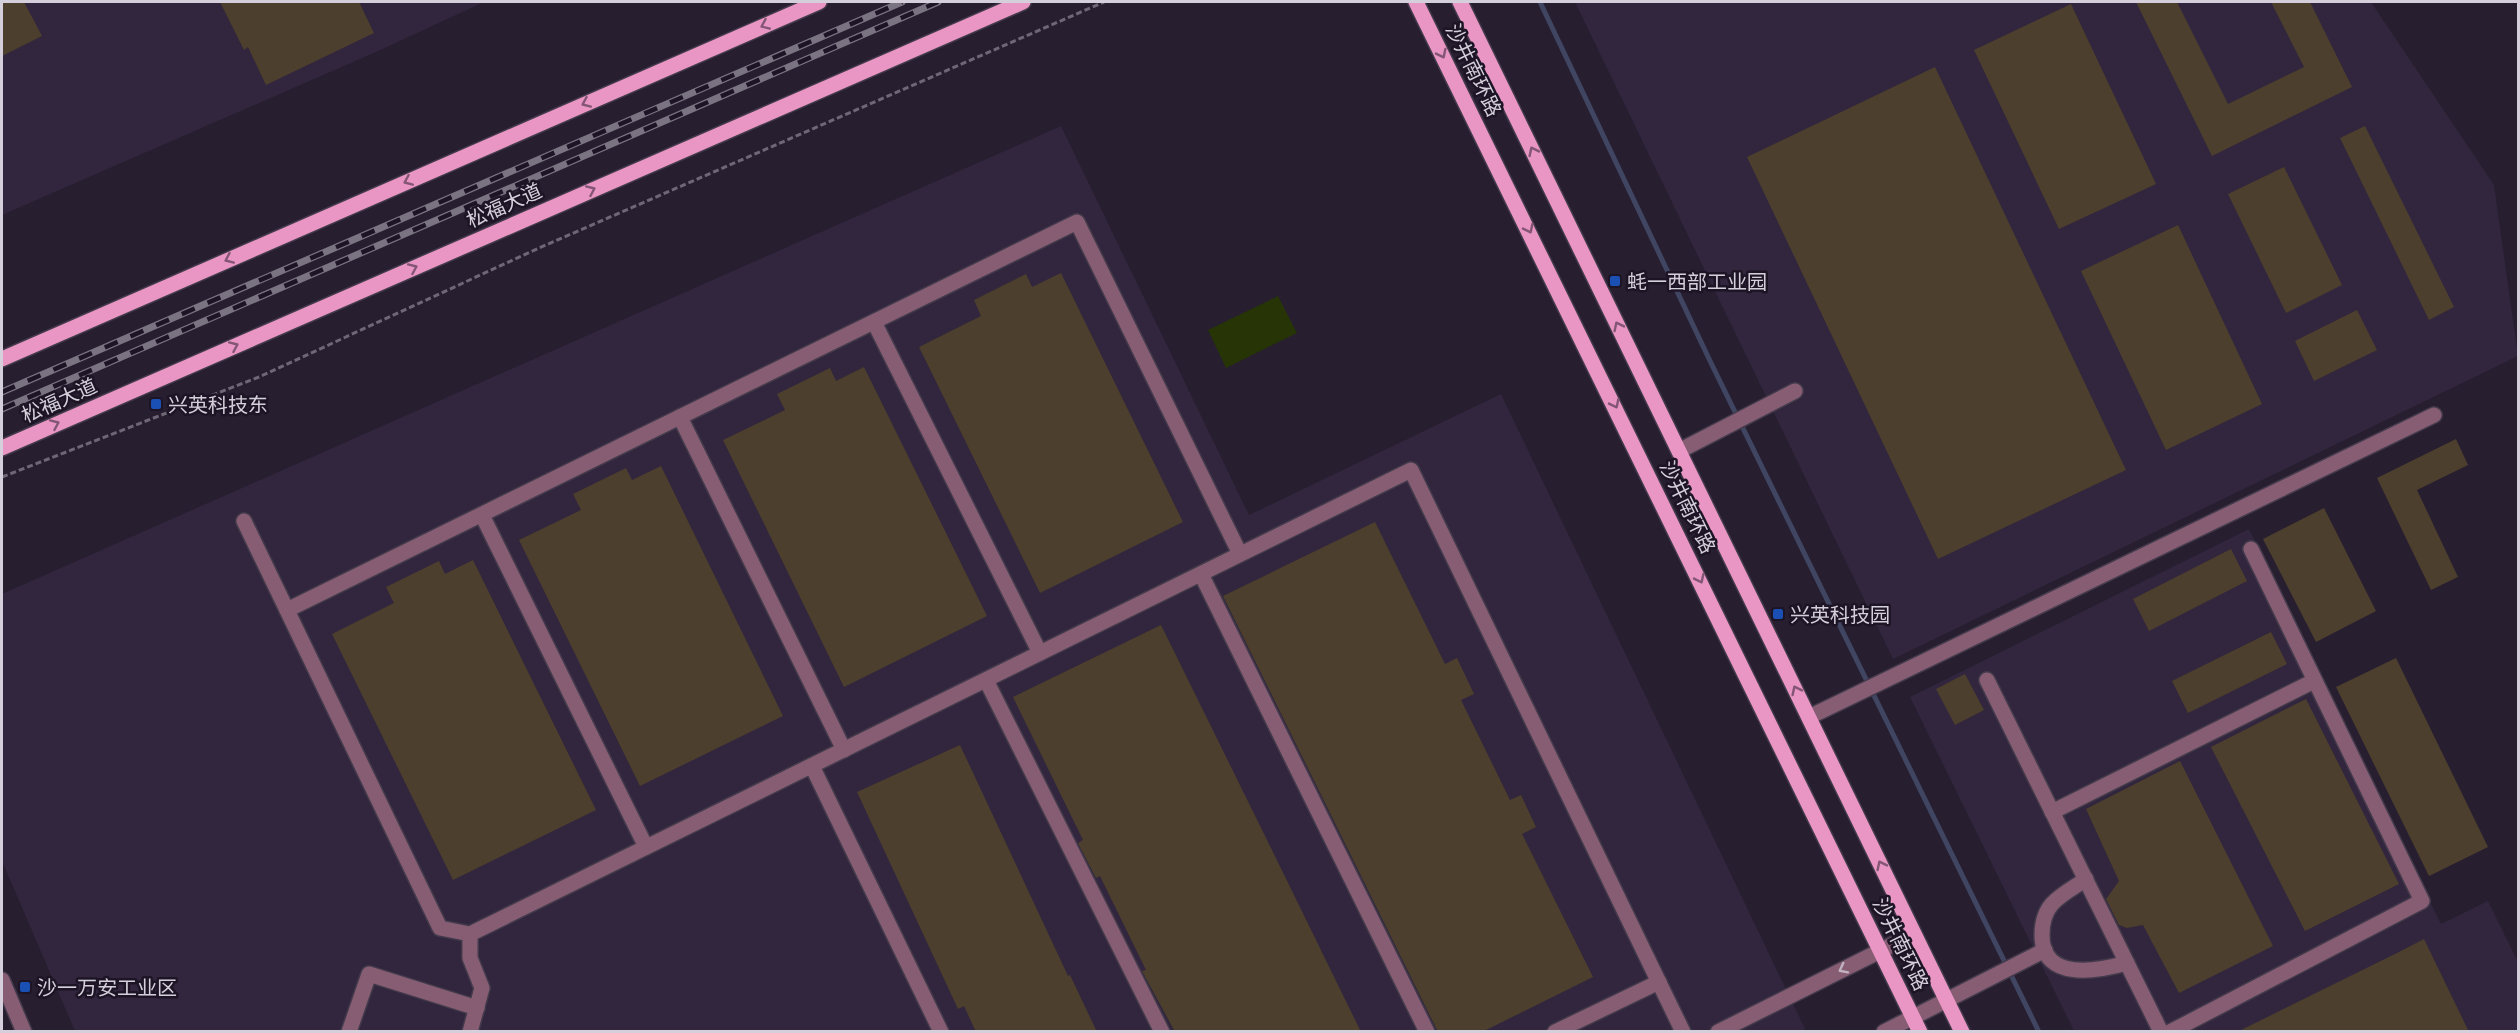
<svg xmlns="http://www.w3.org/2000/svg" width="2520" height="1033" viewBox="0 0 2520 1033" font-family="'Noto Serif','Noto Sans SC',serif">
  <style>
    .built { fill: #31263d }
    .green { fill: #263406 }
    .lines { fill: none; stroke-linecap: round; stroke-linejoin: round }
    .stream { stroke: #404562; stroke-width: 5 }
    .building { fill: #4d3f2d }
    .minor-casing { stroke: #433a4b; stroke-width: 18 }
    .major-casing { stroke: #433a4b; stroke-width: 18 }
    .path { stroke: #6f6776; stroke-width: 3; stroke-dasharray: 6 3; stroke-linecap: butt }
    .minor { stroke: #865d73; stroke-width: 15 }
    .major { stroke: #ea96c4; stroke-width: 15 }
    .rail-casing { stroke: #7a7382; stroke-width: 7 }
    .rail { stroke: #1d1526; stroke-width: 4.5; stroke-dasharray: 14; stroke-linecap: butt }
    .oneway { stroke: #845675 }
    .oneway2 { stroke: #c0b2c0 }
    .transit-dot { fill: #1a4fb4; stroke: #1d1526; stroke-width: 2 }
    .labels { text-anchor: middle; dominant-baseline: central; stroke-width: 5; stroke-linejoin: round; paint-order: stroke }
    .street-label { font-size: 20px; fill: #d4cfda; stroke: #1d1526 }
    .poi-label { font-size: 20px; fill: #d4cfda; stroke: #1d1526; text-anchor: start }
  </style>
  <rect width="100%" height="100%" fill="#271e30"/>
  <g class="built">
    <path d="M2,2h482l-108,50 -374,163z"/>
    <path d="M1575,2h796l123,183 24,171 -625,303z"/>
    <path d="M1061,126l188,389 252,-121 305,637h-1731l-73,-170v-267z"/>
    <path d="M2249,529l192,395 47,-23 30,61v69h-444l-164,-334z"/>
  </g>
  <path class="green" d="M1278,296l19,37 -71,35 -18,-38z"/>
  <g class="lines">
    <path class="stream" d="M1540,2l171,361 328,669"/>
  </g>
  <g class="building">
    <path d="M2,2h22l18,34 -40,20z"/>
    <path d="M220,2h139l15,31 -108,52 -18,-38 -4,3z"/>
    <path d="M2136,2h41l51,102 76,-37 -33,-65h39l42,85 -140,69z"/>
    <path d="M2071,4l85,180 -97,45 -85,-179z"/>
    <path d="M1935,67l191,403 -188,89 -191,-402z"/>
    <path d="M2365,126l89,181 -25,13 -89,-182z"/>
    <path d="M2284,167l58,118 -56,28 -58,-119z"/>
    <path d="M2178,225l84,179 -96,46 -85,-179z"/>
    <path d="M1061,273l122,249 -143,71 -121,-246 62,-31 -7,-16 52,-26 6,13z"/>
    <path d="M2357,310l20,40 -63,31 -19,-40z"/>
    <path d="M864,367l123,249 -143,71 -121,-247 62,-30 -8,-16 53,-26 6,13z"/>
    <path d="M2456,439l12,26 -51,25 41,87 -27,13 -54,-112z"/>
    <path d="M661,466l122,250 -143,70 -121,-246 62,-30 -8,-16 53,-26 6,12z"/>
    <path d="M2324,508l52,103 -60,31 -53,-103z"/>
    <path d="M1375,522l70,142 12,-6 17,36 -13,6 49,100 11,-5 15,32 -14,7 71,143 -111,55h-44l-215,-436z"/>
    <path d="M2231,549l16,32 -98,50 -16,-32z"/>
    <path d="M473,560l123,250 -143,70 -121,-246 62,-31 -8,-16 53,-26 6,13z"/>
    <path d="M1161,625l108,219 92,188h-186l-33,-61 4,-1 -46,-94 -4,2 -18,-35 5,-3 -70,-143z"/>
    <path d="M2271,632l16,32 -99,49 -16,-32z"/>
    <path d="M2396,658l92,189 -59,29 -93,-189z"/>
    <path d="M1965,674l19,36 -29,15 -19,-36z"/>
    <path d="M2306,699l93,185 -94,47 -94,-184z"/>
    <path d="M960,745l108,231 2,-1 27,57h-121l-12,-26 -6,3 -101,-217z"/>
    <path d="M2180,761l93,185 -94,47 -36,-68 -16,3 -8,-3 -13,-26 13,-18 -33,-72z"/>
    <path d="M2424,939l45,93h-232l162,-80z"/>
  </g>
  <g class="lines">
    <defs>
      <g id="minor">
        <path d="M874,322l166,331"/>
        <path d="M680,417l164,333"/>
        <path d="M1679,451l116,-60"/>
        <path d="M482,515l164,332"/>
        <path d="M244,521l196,407 30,6 941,-464 272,562"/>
        <path d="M1201,574l226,458"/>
        <path d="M287,610l790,-388 163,332"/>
        <path d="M986,680l176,352"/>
        <path d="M1987,680l174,352"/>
        <path d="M1809,717l625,-302"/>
        <path d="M812,766l129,266"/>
        <path d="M2052,812l262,-131"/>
        <path d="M2086,879c-11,8 -25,15 -34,25 -7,8 -10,20 -10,31 0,47 56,36 85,28"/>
        <path d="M470,934v24l12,30 -12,44"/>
        <path d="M2,980l22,52"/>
        <path d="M349,1032l20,-58 108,34"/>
        <path d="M1555,1032l104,-50"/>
        <path d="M1718,1032l196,-98"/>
        <path d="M1884,1032l161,-82"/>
        <path d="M2170,1032l252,-131 -171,-352"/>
      </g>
      <g id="major">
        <path d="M1416,2l504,1030"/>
        <path d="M1460,2l502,1030"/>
        <path d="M2,359l817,-357"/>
        <path d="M2,448l1021,-446"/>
      </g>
    </defs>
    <use href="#minor" class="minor-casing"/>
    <use href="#major" class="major-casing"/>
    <path class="path" d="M2,477l257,-100 280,-129 565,-246"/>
    <use href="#minor" class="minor"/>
    <use href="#major" class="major"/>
    <defs>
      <g id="rail">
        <path d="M2,392l900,-390"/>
        <path d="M2,409l936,-407"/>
      </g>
    </defs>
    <use href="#rail" class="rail-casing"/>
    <use href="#rail" class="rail"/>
  </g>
  <defs><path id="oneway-chevron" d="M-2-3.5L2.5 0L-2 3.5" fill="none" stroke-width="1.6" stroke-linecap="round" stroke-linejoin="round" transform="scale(1.5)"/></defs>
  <g class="oneway">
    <use href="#oneway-chevron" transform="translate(765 25) rotate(156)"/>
    <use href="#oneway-chevron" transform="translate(1442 54) rotate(64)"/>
    <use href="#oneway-chevron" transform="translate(586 103) rotate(156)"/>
    <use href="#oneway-chevron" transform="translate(1533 151) rotate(-116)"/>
    <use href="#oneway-chevron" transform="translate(408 181) rotate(156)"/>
    <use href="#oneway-chevron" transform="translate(591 190) rotate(-24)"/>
    <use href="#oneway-chevron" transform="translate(1529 229) rotate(64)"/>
    <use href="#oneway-chevron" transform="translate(229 259) rotate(156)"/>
    <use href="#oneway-chevron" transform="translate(413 268) rotate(-24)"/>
    <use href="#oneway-chevron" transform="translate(1618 326) rotate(-116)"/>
    <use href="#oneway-chevron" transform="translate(234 346) rotate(-24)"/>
    <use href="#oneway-chevron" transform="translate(1615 404) rotate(64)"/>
    <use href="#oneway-chevron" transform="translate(55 424) rotate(-24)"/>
    <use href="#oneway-chevron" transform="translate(1700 579) rotate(64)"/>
    <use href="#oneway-chevron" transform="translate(1796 690) rotate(-116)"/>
    <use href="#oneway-chevron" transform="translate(1881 865) rotate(-116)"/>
  </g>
  <use class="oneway2" href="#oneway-chevron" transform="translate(1843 969) rotate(153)"/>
  <g class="transit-dot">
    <rect x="1609" y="275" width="12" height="12" rx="3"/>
    <rect x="150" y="398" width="12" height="12" rx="3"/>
    <rect x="1772" y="608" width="12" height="12" rx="3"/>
    <rect x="19" y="981" width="12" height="12" rx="3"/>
  </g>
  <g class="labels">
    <g class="street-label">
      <text transform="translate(1474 70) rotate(64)">沙井南环路</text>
      <text transform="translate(504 205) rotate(-24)">松福大道</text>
      <text transform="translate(59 400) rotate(-24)">松福大道</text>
      <text transform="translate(1688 507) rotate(64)">沙井南环路</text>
      <text transform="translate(1901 944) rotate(64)">沙井南环路</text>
    </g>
    <g class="poi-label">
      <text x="1627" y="281">蚝一西部工业园</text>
      <text x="168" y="404">兴英科技东</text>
      <text x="1790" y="614">兴英科技园</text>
      <text x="37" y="987">沙一万安工业区</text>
    </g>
  </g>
  <rect width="2520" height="1033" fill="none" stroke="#d4cfda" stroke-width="6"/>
</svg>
